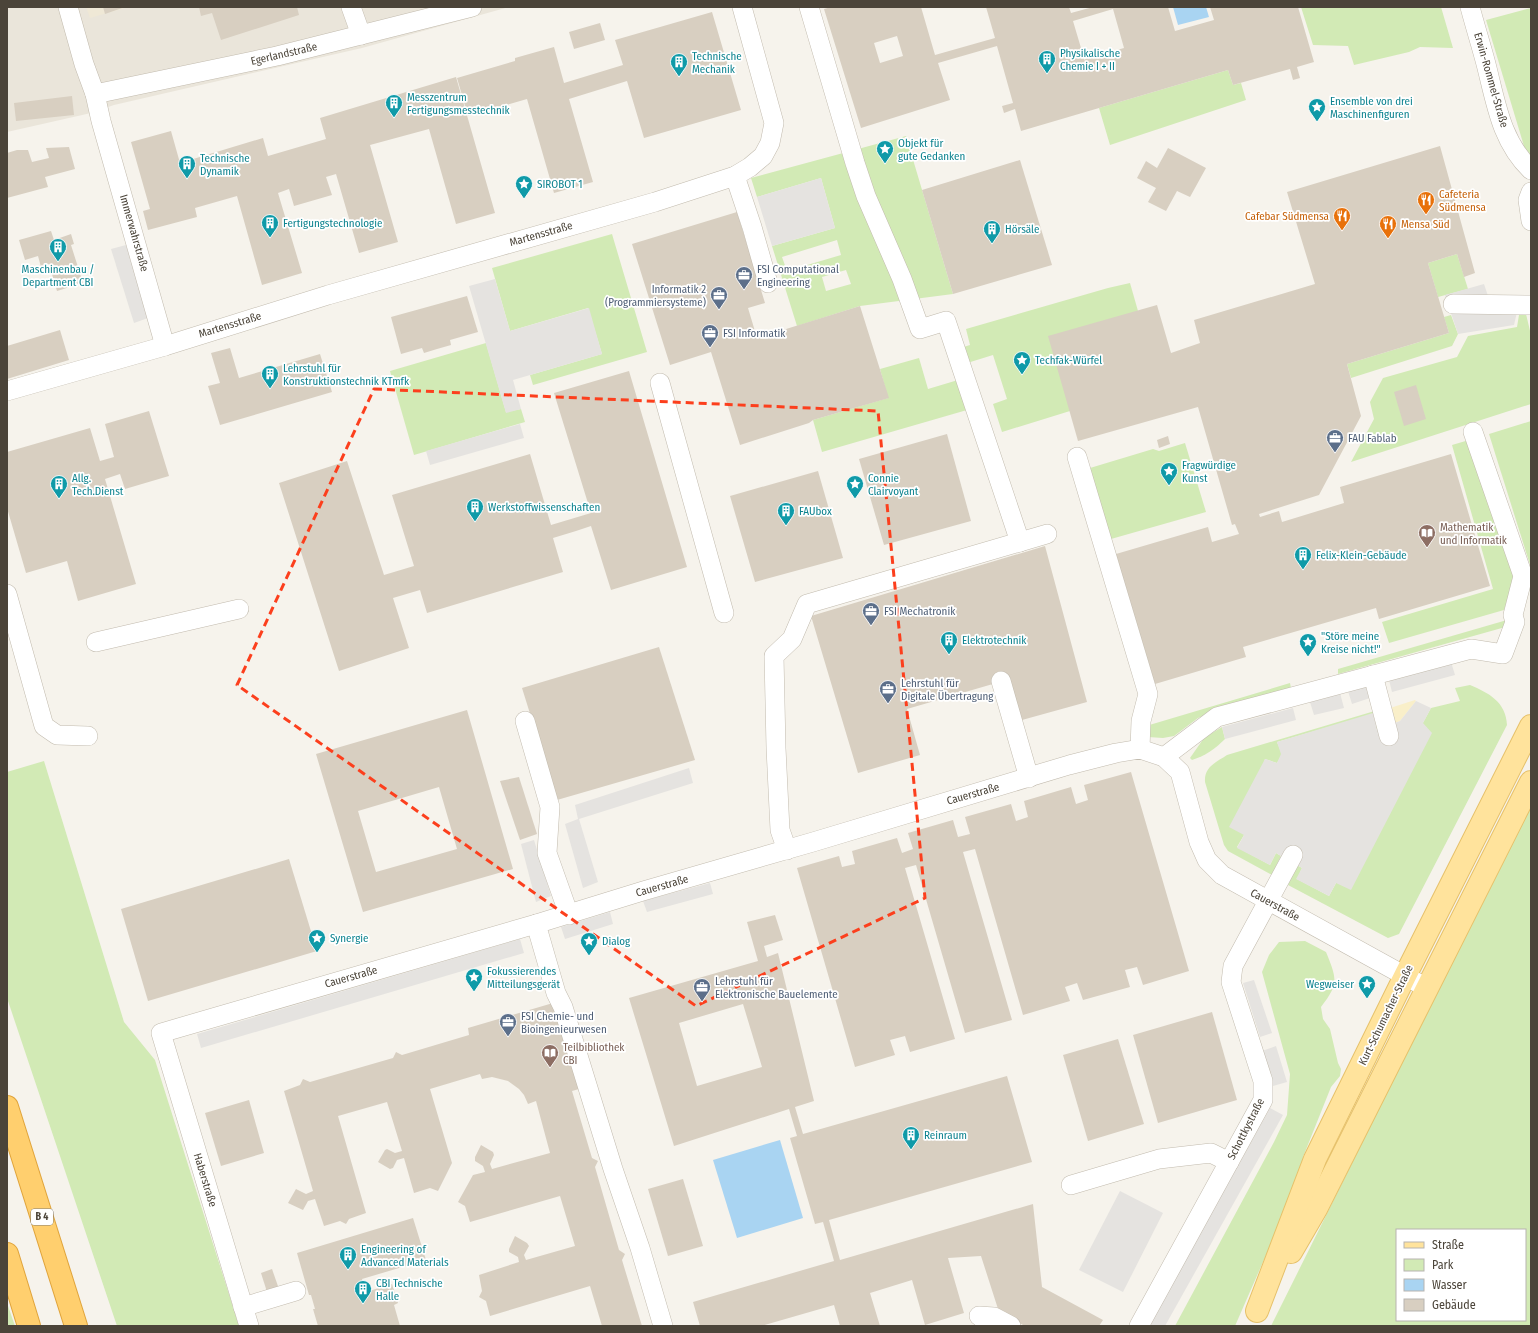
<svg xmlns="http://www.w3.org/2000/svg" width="1538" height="1333" viewBox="0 0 1538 1333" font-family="'Fira Sans Condensed',sans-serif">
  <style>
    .residential { fill: #eae5da }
    .education { fill: #efe8d6 }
    .green { fill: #d2eab5; fill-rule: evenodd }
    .sand { fill: #f9efc9 }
    .parking { fill: #e5e3e0 }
    .water { fill: #a9d4f2 }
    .building { fill: #d8cfc1; fill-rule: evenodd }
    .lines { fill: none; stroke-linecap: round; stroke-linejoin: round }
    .minor-casing { stroke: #c2bbae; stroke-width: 20 }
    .major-casing { stroke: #e6c16a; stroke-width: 24 }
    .highway-casing { stroke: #e0a43c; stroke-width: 24 }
    .minor { stroke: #fff; stroke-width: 19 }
    .major { stroke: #ffe39c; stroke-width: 22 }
    .highway { stroke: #ffcf6e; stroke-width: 22 }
    .marked { fill: none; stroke: #fc3f1d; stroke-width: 3; stroke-dasharray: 8 5; stroke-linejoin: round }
    .labels { text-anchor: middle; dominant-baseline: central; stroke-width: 3.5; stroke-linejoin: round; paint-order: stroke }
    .shield { fill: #fff; stroke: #817c74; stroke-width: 1 }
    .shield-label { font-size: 10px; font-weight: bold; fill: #4b4439 }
    .culture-label { font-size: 11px; fill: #0d838f; stroke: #fff; text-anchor: start }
    .street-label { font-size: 11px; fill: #4b4439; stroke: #fff }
    .food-label { font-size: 11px; fill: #c56008; stroke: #fff; text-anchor: start }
    .service-label { font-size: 11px; fill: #4e5e75; stroke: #fff; text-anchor: start }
    .education-label { font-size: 11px; fill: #785e54; stroke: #fff; text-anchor: start }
  </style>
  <rect width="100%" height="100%" fill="#f6f3ec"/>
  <path class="residential" d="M7,7h502l-147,41 -248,57 -23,8 -84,19z"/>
  <path class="education" d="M86,7h42l-38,11z"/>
  <g class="green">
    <path d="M1301,7h140l12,41 -33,-1 -11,5 -55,13 -6,-19 -35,-1z"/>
    <path d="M1531,8v147l-4,1 -41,-136z"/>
    <path d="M1228,70l5,15 8,-2 5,17 -136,45 -11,-37z"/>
    <path d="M906,136l47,158 -93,12 -63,20 -25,-80 63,-18 -14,-50 -64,19 -6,-19zM837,240l4,15 -54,16 -5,-14zM846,270l5,14 -25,7 -4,-14z"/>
    <path d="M612,234l35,118 -114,33 -3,-10 72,-21 -14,-46 -78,23 -18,-63z"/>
    <path d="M1457,254l11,35 -30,8 -10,-34z"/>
    <path d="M1130,283l8,28 -68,100 -68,21 -9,-28 14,-5 -14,-44 -29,9 -4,-16 10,-3 -4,-16 142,-41z"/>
    <path d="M1526,314l5,21v69l-180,58 23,-43 -4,-17 13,-24 74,-21 11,-21 49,-9 2,-12z"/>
    <path d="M1451,315l7,19 -6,12 -101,32 -4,-14 102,-31 -5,-16z"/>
    <path d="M486,343l20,69 15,-3 4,13 -111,33 -24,-84z"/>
    <path d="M919,358l9,31 30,-9 9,30 -145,42 -9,-32 75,-22 -8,-29z"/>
    <path d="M1531,421v147l-42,-134z"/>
    <path d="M1469,440l46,135 -11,35 -115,33 -7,-21 111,-33 -41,-144z"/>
    <path d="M1185,443l21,69 -95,27 -21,-71 63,-19 6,2z"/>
    <path d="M1507,620l2,6 -171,48v-5z"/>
    <path d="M1290,683l1,5 -76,23 -17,7 -24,18 -11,2 -15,-1 -2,-11z"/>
    <path d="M1470,685c19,8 36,17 37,40l-108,209 -11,4 -100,-53 9,-20 5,3 -5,11 32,17 102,-188 29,-7 -5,-13z"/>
    <path d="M1378,710l5,18 -6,2 -3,-16 -97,28 5,12 -5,9 -12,-4 -21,76 -7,12 33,18 6,-12 5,3 -9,19 -44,-24 -4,-6 -19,-63c-1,-15 10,-19 22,-27z"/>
    <path d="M1222,727l3,12c-10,10 -20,17 -33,21l-2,-2 14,-20z"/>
    <path d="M44,761l80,261 31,38 84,266h-122l-110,-328v-226z"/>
    <path d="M1531,807v519h-260l243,-488zM1397,1230h128v90h-128z"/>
    <path d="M1305,941l21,11c11,27 13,32 -5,55l2,12 7,10 8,34 3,6 -1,7 -9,11 -28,70 5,2 -73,167h-60l99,-184 13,-27 3,-41 -28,-102 7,-17 10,-13z"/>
    <path d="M7,1303l8,23h-8z"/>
  </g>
  <path class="sand" d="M1415,700l1,1 -16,20 -8,3 -5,-15z"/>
  <g class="parking">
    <path d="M821,178l14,50 -63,18 -15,-49z"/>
    <path d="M126,245l22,73 -14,5 -23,-74z"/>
    <path d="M495,279l15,52 79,-23 13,46 -89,26 8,29 -15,4 -37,-127z"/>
    <path d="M1484,284l5,15 28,13 -3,13 -56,9 -13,-39z"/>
    <path d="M520,424l4,14 -94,27 -4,-14z"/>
    <path d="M1451,662l4,13 -63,17 -3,-12z"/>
    <path d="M1369,686l4,11 -21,7 -4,-13z"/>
    <path d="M1340,693l4,15 -30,7 -4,-13z"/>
    <path d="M1416,701l15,7 -8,15 9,10 -81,157 -15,-7 -7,13 -33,-17 6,-11 -5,-3 -22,3 6,-12 -5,-3 -6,12 -33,-17 7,-13 -15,-8 36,-68 12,4 4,-9 -4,-12 96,-29 4,17 23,-9z"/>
    <path d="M1293,708l3,12 -71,19 -3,-12z"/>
    <path d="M689,768l4,15 -114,36 19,63 -15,6 -18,-64 13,-5 -3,-14z"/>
    <path d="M534,840l17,56 -15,6 -15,-58z"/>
    <path d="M710,883l3,11 -66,18 -4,-11z"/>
    <path d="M610,912l3,12 -48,15 -4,-12z"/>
    <path d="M520,939l4,14 -323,95 -4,-14z"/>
    <path d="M1254,980l18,53 -12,4 -17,-54z"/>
    <path d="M1276,1046l11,36 -14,4 -11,-35z"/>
    <path d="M1270,1108l13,7 -118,211h-16z"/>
    <path d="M1120,1191l43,22 -40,79 -44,-22z"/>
  </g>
  <g class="water">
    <path d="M1173,7h33l3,10 -31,8z"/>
    <path d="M780,1140l23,78 -66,20 -24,-78z"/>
  </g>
  <g class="building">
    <path d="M103,7h22l-20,7z"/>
    <path d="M199,7h98l2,8 -78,25 -9,-27 -11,3z"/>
    <path d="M831,7h90l14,48 60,-17 -9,-31h83l2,6 22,-6h75l7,24 39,-11 -4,-13h88l16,55 -17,5 3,11 -7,2 -3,-11 -57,16 -5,-15 -207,61 -6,-22 -11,4 -2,-7 11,-3 -16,-57 -59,17 12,37 -89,28 -37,-119zM1113,9l11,39 -39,11 4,16 -16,-54zM897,36l6,20 -23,7 -6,-20z"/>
    <path d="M712,12l29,98 -97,28 -17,-57 -58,18 24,83 -39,11 -27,-94 -59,17 -11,-38 58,-17v-3l39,-11 10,36 59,-18 -8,-25z"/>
    <path d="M600,23l5,17 -31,9 -5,-17z"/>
    <path d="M456,77l39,136 -39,11 -27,-95 -59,16 28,97 -39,11 -23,-79 -10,3 6,18 -38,11 -5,-17 -11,4 24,80 -40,12 -25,-89 -42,12 2,9 -49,13 -5,-19 7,-2 -19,-67 40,-11 9,32 83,-25 5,18 58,-17 -6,-21z"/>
    <path d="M72,96l2,19 -58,6 -2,-18z"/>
    <path d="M1440,146l35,127 -11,4 -7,-23 -29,9 21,70 -102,31 14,52 -42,79 -60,19 1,3 19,-6 3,11 62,-19 -4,-16 111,-33 39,132 -111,33 -3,-11 -133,39 3,10 -91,27 -39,-130 92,-27 4,15 27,-8 -4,-10 -3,1 -34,-118 -120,34 -30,-105 109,-31 14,48 29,-10 -6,-23 121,-36 -28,-92z"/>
    <path d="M69,147l6,22 -30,8 3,10 -41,11v-45l10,-3h11l4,12 17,-4 -3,-10z"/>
    <path d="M1168,148l38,20 -16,29 -13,-6 -11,20 -18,-9 8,-14 -19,-10 9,-17 11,7z"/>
    <path d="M1020,160l32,105 -99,29 -31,-104z"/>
    <path d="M737,212l28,91 -17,5 9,30 103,-32 29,92 -76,22 -4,3 -69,22 -29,-93 -41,13 -38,-121z"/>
    <path d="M51,231l3,9 17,-6 3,10 -3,1 12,38 -26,8 -8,-27 -8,3 -3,-11 -13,4 -6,-20z"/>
    <path d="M467,296l11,36 -28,8 1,5 -14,4 -13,4 -2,-5 -21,6 -10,-37z"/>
    <path d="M60,330l9,30 -62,19v-33z"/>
    <path d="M230,348l9,30 81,-24 12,38 -112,33 -12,-39 12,-3 -9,-30z"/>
    <path d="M629,371l58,196 -76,23 -20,-64 -15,5 -23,7 10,34 -136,41 -7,-23 -27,8 16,50 -70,23 -60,-188 68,-22 37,114 30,-9 -22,-71 138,-41 21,71 40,-12 -37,-120z"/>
    <path d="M1416,385l10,34 -22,7 -10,-34z"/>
    <path d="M149,411l20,65 -44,13 -5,-15 -15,5 31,105 -58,17 -11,-40 -41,12 -19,-65v-56l83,-24 10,33 14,-4 -9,-33z"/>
    <path d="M947,434l24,87 -87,24 -25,-86z"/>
    <path d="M1168,436l2,8 -11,4 -2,-8z"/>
    <path d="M818,471l25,87 -88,24 -25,-86z"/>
    <path d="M1045,546l42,156 -65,18 -12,-41 -103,30 13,46 -62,18 -47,-157z"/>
    <path d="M659,647l36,113 -138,40 -35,-112z"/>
    <path d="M467,710l46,159 -150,43 -47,-158zM439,787l18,62 -81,23 -18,-61z"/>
    <path d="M1131,772l58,199 -46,14 -6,-18 -12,3 5,17 -47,13 -6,-17 -12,4 5,14 -47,14 -48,-166 -12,3 49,168 -47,13 -49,-168 -11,3 50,171 -45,13 -5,-16 -15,4 5,15 -40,12 -58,-199 42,-12 3,11 13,-3 -3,-13 45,-13 5,15 11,-4 -5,-16 45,-13 5,17 12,-3 -5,-17 46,-13 5,17 12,-4 -4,-16 47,-14 5,17 12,-4 -4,-15z"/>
    <path d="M519,777l18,57 -17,6 -20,-59z"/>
    <path d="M289,859l28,92 -169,50 -27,-92z"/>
    <path d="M775,915l8,25 -19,6 3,11 11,-4 36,148 -19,6 8,27 204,-58 25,86 -203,58 11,40 193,-56 9,83 61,33 -4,6h-74l-26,-14 -18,-56 -33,2 16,55 -39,12 -13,-45 -42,13 10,33h-40l-6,-21 -73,21h-61l-7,-24 141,-41 -11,-39 -8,2 -25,-86 7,-2 -8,-27 -115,37 -45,-148 129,-37 -11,-39zM743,1004l19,63 -65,19 -18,-63z"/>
    <path d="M553,1003l26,86 -7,2 20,67 6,3 -3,6 24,83 6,4 -3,6 20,66h-40l-12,-40 -100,30 -4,-15 -7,-4 3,-6 -3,-16 40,-13 -1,-5 -9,-5v-3l6,-13 12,7 2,3 -5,9 2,5 49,-14 -15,-50 -90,26 -5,-16 -7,-4 15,-27 12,-3 -2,-6 -8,-5v-4l6,-12 12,7 1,3 -4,9 2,5 58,-16 -14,-52 -8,3 -4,-9 -5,-6 -11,-8 -16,-4 -10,2 -2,-5 -50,15 22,74 -14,28 -8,-3 -16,5 -10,-35 -7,2 -4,8 -3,1 -12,-7 7,-12 2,-1 8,4 7,-2 -15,-49 -49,14 28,97 -17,6 -3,5 -6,-3 -16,5 -9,-27 -7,2 -5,9 -15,-7 8,-14 10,5 7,-3 -29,-100 16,-6 3,-6 7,3 83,-24 3,-6 6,3 67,-20 -1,-7z"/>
    <path d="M1212,1012l25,88 -79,23 -25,-88z"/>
    <path d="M1118,1039l26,85 -56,17 -25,-86z"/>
    <path d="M249,1100l15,53 -43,13 -16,-53z"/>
    <path d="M683,1179l20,67 -35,10 -20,-67z"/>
    <path d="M413,1218l13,42 -64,19 4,13 26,-8 6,19 -4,2 6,21h-82l-5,-17h2l-4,-14h-2l-12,-42z"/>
    <path d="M272,1269l7,20 -12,3 -6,-19z"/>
  </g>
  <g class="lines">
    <defs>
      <g id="minor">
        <path d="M68,7l16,57 11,30 6,27 64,225"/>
        <path d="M351,7l10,28"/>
        <path d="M809,7l46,156 11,33 36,83 18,50 26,-8 74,221"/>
        <path d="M1470,7c5,19 11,38 16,57 10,39 15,77 45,106"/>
        <path d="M95,94l182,-38 195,-49"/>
        <path d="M735,176l17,51 16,56"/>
        <path d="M1531,192l-3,8 3,21"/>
        <path d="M1453,304l78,1"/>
        <path d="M660,383l64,230"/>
        <path d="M7,391l158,-45 163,-51 327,-93 80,-26 15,-9 13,-11 7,-13 4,-20 -32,-116"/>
        <path d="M1077,457l71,237 -7,27 -1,28"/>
        <path d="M7,594l37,132 13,9 31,1"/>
        <path d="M96,642l143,-33"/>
        <path d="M1373,675l16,61"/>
        <path d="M1001,681l28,97"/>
        <path d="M525,721l25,86 -3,46 22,62"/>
        <path d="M1164,757l53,-40 254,-68 32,5 12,-32 -2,-7 10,-39 -50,-144"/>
        <path d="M787,850l-7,-20 -4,-82 -2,-92 18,-17 15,-35 240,-70"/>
        <path d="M536,924l20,69 7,14 50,162 27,79 23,78"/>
        <path d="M1071,1185l88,-26 52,-6 18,9"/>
        <path d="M243,1307l53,-16"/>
        <path d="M979,1316l15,1 17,9"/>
        <path d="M249,1326l-88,-293 375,-109 107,-33 170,-49 256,-77 47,-12 24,-4 24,8 16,15 19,70 8,18 15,15 205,113"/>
        <path d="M1139,1326l124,-226v-19l-32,-99 2,-16 60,-111"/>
      </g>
      <g id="major">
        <path d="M1291,1252l25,-43 215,-427"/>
        <path d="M1257,1311l58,-152 90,-183 126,-250"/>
      </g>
      <g id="highway">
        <path d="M7,1107l69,219"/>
        <path d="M7,1254l22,72"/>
      </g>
    </defs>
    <use href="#minor" class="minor-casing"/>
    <use href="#major" class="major-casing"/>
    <use href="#highway" class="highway-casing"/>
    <use href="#minor" class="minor"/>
    <use href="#major" class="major"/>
    <use href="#highway" class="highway"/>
  </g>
  <path class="marked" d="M374,389l504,22 47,487 -229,108 -459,-321z"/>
  <defs>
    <symbol id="building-pin" viewBox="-11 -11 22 30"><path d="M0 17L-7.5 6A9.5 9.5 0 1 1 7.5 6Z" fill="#0f9aa8" stroke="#fff"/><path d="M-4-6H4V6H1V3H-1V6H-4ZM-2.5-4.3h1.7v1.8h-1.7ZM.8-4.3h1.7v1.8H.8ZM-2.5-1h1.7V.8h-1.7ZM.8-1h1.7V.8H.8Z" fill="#fff"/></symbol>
    <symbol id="sight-pin" viewBox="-11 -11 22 30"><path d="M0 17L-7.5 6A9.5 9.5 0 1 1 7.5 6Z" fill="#0f9aa8" stroke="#fff"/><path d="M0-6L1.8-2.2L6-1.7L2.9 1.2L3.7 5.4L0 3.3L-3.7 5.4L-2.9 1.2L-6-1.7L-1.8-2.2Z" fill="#fff"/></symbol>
    <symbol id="restaurant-pin" viewBox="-11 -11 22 30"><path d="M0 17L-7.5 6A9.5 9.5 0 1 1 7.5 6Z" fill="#e8710a" stroke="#fff"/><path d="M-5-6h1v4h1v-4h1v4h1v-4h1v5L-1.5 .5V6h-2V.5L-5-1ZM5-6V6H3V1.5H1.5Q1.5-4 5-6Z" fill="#fff"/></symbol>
    <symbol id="office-pin" viewBox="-11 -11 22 30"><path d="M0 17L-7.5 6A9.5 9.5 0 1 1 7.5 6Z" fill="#5c6f8a" stroke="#fff"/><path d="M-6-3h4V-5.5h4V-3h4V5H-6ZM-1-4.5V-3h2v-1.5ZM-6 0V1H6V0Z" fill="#fff"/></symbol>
    <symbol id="library-pin" viewBox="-11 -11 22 30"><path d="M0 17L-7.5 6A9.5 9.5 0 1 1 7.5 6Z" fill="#8d6e63" stroke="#fff"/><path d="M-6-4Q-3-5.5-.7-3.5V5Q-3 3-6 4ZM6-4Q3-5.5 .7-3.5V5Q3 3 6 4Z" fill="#fff"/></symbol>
  </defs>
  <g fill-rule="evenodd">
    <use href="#building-pin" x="1037" y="49" width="20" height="27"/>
    <use href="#building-pin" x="669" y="52" width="20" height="27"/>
    <use href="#building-pin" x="384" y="93" width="20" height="27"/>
    <use href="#sight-pin" x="1307" y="97" width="20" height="27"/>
    <use href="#sight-pin" x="875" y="139" width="20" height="27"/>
    <use href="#building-pin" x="177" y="154" width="20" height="27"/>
    <use href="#sight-pin" x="514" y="174" width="20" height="27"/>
    <use href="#restaurant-pin" x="1416" y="190" width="20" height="27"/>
    <use href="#restaurant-pin" x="1332" y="206" width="20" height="27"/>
    <use href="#building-pin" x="260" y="213" width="20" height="27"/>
    <use href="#restaurant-pin" x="1378" y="214" width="20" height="27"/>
    <use href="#building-pin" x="982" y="219" width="20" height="27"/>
    <use href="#building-pin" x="48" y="237" width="20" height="27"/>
    <use href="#office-pin" x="734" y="265" width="20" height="27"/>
    <use href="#office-pin" x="709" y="285" width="20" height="27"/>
    <use href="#office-pin" x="700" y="323" width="20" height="27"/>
    <use href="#sight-pin" x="1012" y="350" width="20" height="27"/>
    <use href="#building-pin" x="260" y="364" width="20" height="27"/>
    <use href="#office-pin" x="1325" y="428" width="20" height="27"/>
    <use href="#sight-pin" x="1159" y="461" width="20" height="27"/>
    <use href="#building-pin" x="49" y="474" width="20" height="27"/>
    <use href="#sight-pin" x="845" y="474" width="20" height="27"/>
    <use href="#building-pin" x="465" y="497" width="20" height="27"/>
    <use href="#building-pin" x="776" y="501" width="20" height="27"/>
    <use href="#library-pin" x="1417" y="523" width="20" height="27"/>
    <use href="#building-pin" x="1293" y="545" width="20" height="27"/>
    <use href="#office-pin" x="861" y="601" width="20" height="27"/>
    <use href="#building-pin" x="939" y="630" width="20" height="27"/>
    <use href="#sight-pin" x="1298" y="632" width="20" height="27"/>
    <use href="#office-pin" x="878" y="679" width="20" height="27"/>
    <use href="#sight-pin" x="307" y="928" width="20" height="27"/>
    <use href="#sight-pin" x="579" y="931" width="20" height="27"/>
    <use href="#sight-pin" x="464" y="967" width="20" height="27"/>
    <use href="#sight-pin" x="1357" y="974" width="20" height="27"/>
    <use href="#office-pin" x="692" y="977" width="20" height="27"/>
    <use href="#office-pin" x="498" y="1012" width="20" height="27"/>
    <use href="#library-pin" x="540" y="1043" width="20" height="27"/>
    <use href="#building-pin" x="901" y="1125" width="20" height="27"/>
    <use href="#building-pin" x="338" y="1245" width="20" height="27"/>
    <use href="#building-pin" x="353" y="1279" width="20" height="27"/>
  </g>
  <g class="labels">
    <rect class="shield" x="31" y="1209" width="22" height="16" rx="3"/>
    <g class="shield-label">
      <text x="42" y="1217">B 4</text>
    </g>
    <g class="culture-label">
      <text x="1060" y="53">Physikalische<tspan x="1060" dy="13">Chemie I + II</tspan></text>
      <text x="692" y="56">Technische<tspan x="692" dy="13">Mechanik</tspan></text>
      <text x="407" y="97">Messzentrum<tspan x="407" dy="13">Fertigungsmesstechnik</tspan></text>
      <text x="1330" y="101">Ensemble von drei<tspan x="1330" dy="13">Maschinenfiguren</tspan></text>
      <text x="898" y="143">Objekt für<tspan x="898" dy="13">gute Gedanken</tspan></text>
      <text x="200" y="158">Technische<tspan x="200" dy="13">Dynamik</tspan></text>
      <text x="537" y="184">SIROBOT 1</text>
      <text x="283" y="223">Fertigungstechnologie</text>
      <text x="1005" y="229">Hörsäle</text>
      <text x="58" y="269" text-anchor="middle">Maschinenbau /<tspan x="58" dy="13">Department CBI</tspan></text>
      <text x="1035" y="360">Techfak-Würfel</text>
      <text x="283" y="368">Lehrstuhl für<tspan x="283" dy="13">Konstruktionstechnik KTmfk</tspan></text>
      <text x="1182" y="465">Fragwürdige<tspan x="1182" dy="13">Kunst</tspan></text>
      <text x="72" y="478">Allg.<tspan x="72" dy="13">Tech.Dienst</tspan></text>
      <text x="868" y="478">Connie<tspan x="868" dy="13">Clairvoyant</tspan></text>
      <text x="488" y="507">Werkstoffwissenschaften</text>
      <text x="799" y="511">FAUbox</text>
      <text x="1316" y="555">Felix-Klein-Gebäude</text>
      <text x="1321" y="636">"Störe meine<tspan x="1321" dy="13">Kreise nicht!"</tspan></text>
      <text x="962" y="640">Elektrotechnik</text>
      <text x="330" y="938">Synergie</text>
      <text x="602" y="941">Dialog</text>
      <text x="487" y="971">Fokussierendes<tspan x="487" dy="13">Mitteilungsgerät</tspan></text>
      <text x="1354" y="984" text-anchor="end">Wegweiser</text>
      <text x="924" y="1135">Reinraum</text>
      <text x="361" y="1249">Engineering of<tspan x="361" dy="13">Advanced Materials</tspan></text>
      <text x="376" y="1283">CBI Technische<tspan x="376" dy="13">Halle</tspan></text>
    </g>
    <g class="street-label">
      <text transform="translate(284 54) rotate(-13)">Egerlandstraße</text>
      <text transform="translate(1491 80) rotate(74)">Erwin-Rommel-Straße</text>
      <text transform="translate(134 233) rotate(74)">Immerwahrstraße</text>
      <text transform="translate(541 234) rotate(-16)">Martensstraße</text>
      <text transform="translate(230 325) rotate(-17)">Martensstraße</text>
      <text transform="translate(973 794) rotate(-16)">Cauerstraße</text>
      <text transform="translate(662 886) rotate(-16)">Cauerstraße</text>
      <text transform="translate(1275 905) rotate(29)">Cauerstraße</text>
      <text transform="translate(351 977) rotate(-16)">Cauerstraße</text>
      <text transform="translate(1386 1015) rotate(-64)">Kurt-Schumacher-Straße</text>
      <text transform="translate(1246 1129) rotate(-63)">Schottkystraße</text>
      <text transform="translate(205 1180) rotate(73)">Haberstraße</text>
    </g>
    <g class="food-label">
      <text x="1439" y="194">Cafeteria<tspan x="1439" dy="13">Südmensa</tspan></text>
      <text x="1329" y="216" text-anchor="end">Cafebar Südmensa</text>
      <text x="1401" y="224">Mensa Süd</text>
    </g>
    <g class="service-label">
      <text x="757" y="269">FSI Computational<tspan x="757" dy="13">Engineering</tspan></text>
      <text x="706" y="289" text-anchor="end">Informatik 2<tspan x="706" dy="13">(Programmiersysteme)</tspan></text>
      <text x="723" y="333">FSI Informatik</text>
      <text x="1348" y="438">FAU Fablab</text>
      <text x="884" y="611">FSI Mechatronik</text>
      <text x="901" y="683">Lehrstuhl für<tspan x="901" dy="13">Digitale Übertragung</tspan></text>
      <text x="715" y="981">Lehrstuhl für<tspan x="715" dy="13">Elektronische Bauelemente</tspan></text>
      <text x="521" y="1016">FSI Chemie- und<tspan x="521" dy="13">Bioingenieurwesen</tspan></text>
    </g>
    <g class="education-label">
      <text x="1440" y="527">Mathematik<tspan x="1440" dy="13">und Informatik</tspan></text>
      <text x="563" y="1047">Teilbibliothek<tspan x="563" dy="13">CBI</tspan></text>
    </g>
  </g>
  <rect width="1538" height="1333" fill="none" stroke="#4b4439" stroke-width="16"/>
  <rect x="1396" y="1229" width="130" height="92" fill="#ffffff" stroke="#b7b4b0"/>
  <rect x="1404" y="1242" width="20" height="6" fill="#ffe39c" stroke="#b7b4b0"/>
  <text x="1432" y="1249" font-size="12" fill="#4b4439">Straße</text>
  <rect x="1404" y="1259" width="20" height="12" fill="#d2eab5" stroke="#b7b4b0"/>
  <text x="1432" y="1269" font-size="12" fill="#4b4439">Park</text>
  <rect x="1404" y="1279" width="20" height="12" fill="#a9d4f2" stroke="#b7b4b0"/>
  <text x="1432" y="1289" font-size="12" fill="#4b4439">Wasser</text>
  <rect x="1404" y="1299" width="20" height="12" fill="#d8cfc1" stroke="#b7b4b0"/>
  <text x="1432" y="1309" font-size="12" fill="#4b4439">Gebäude</text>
</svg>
